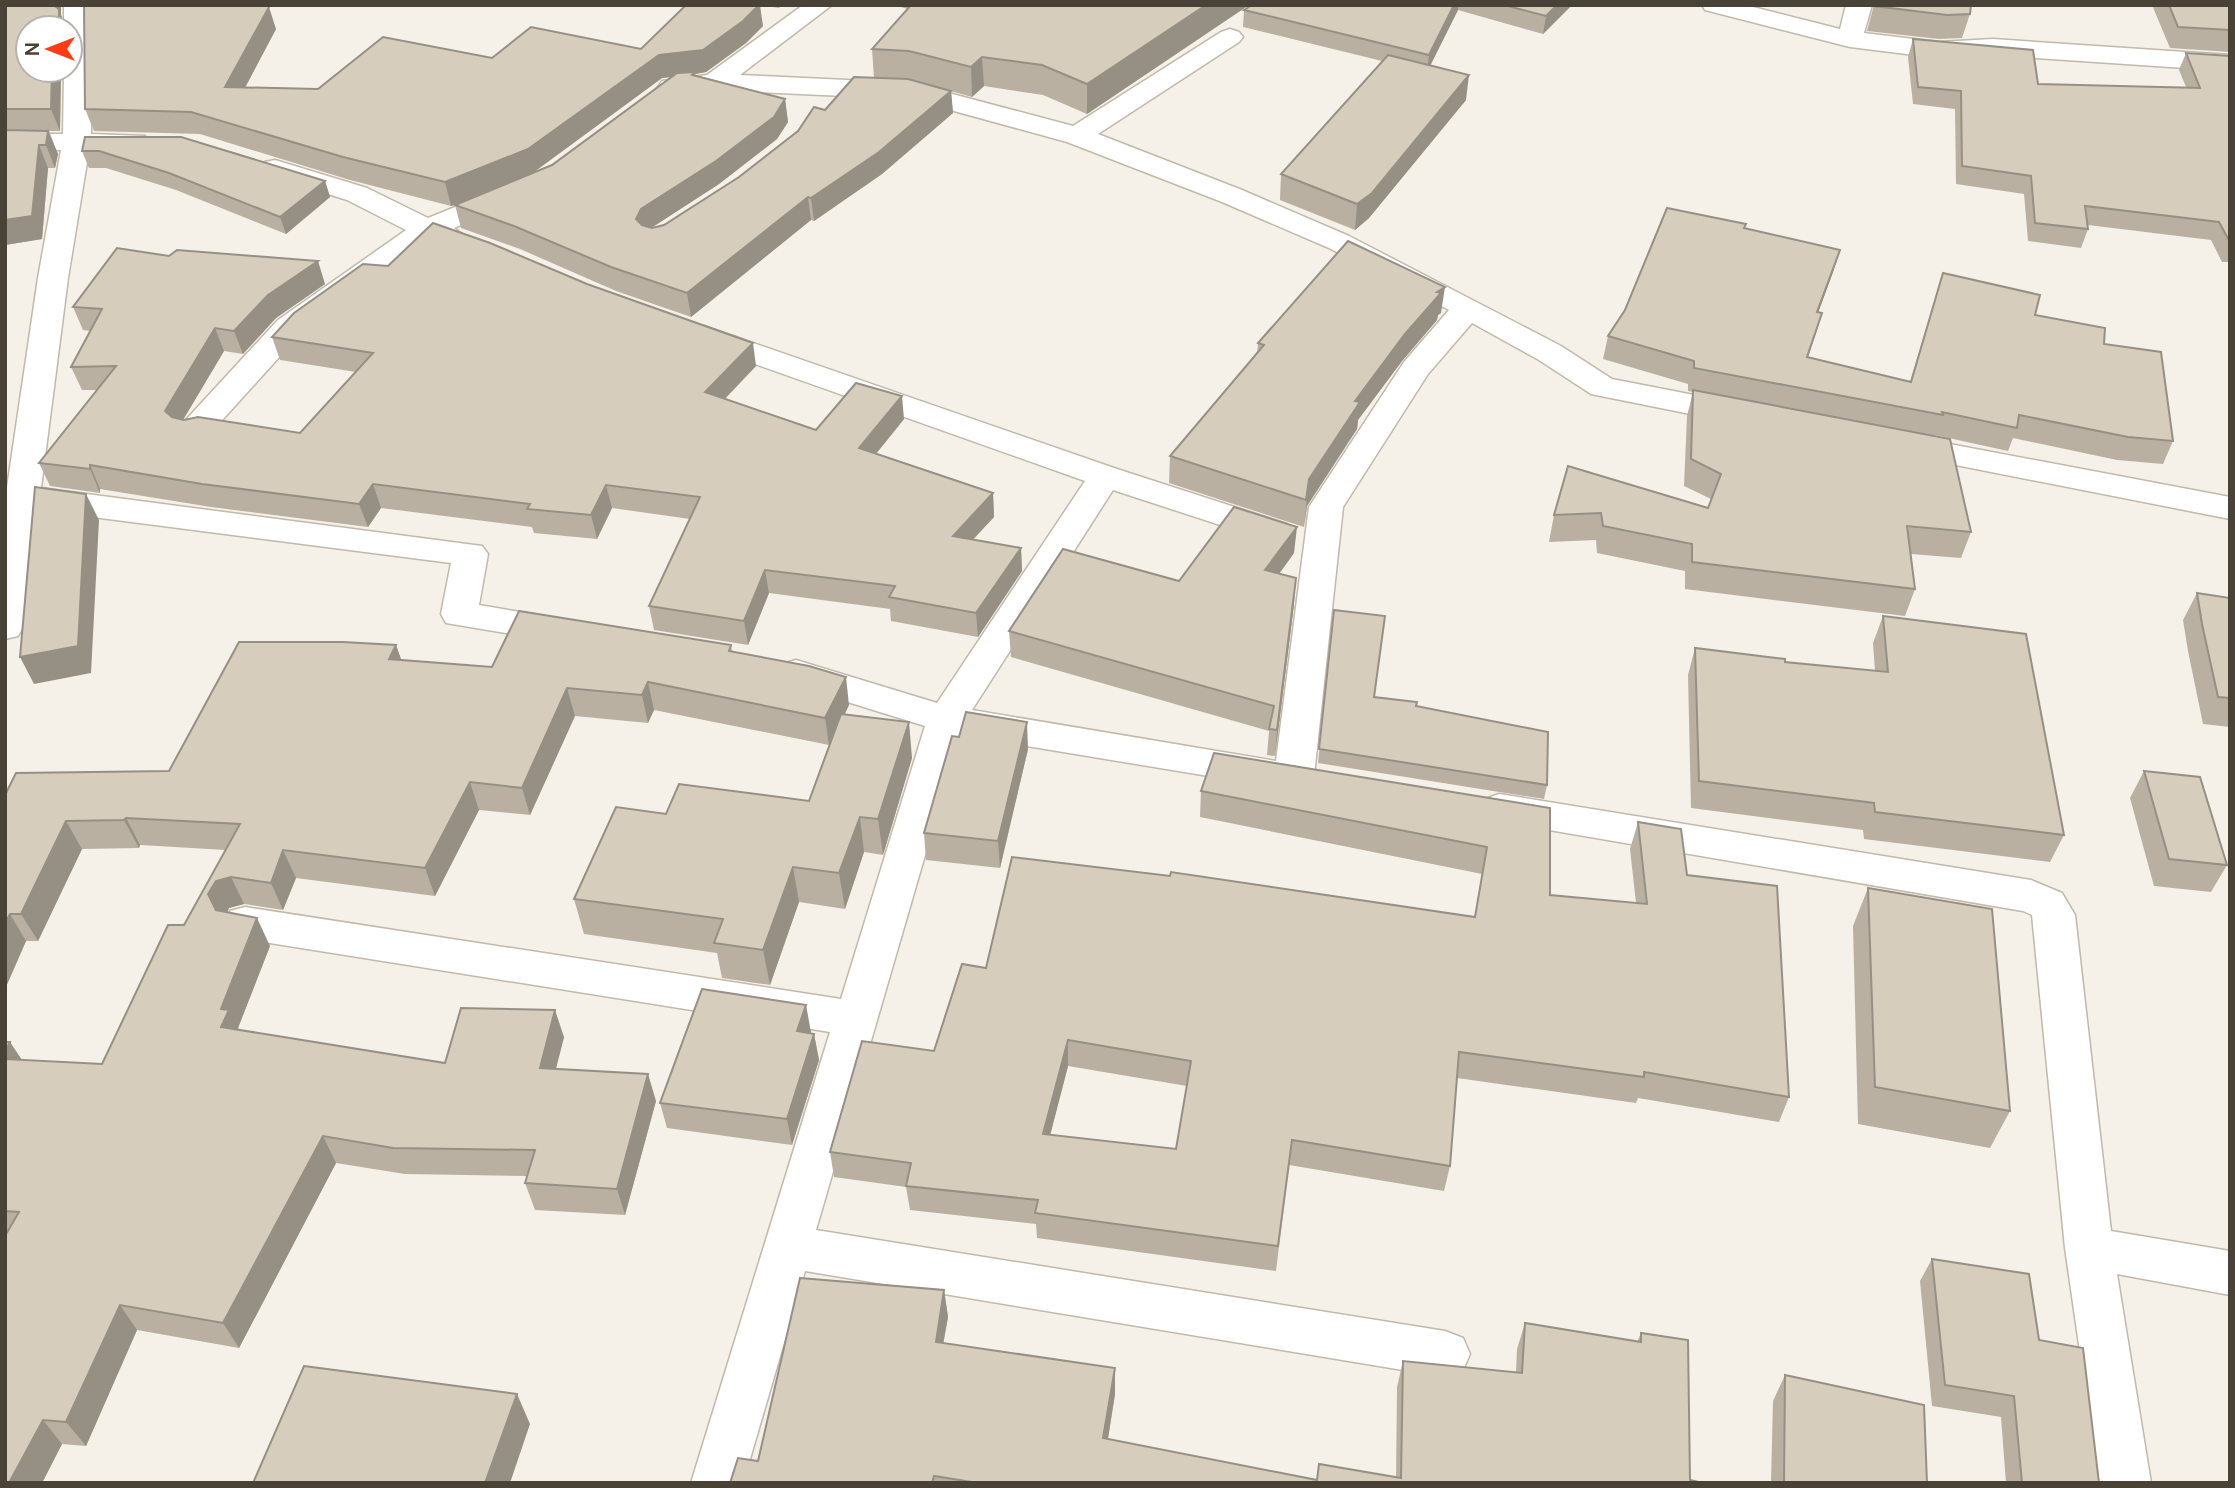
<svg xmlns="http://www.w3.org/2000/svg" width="2235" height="1488" viewBox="0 0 2235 1488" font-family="'DM Sans',sans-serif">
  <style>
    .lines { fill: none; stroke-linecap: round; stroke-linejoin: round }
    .minor-casing { stroke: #c1b9a9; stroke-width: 3 }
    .minor { fill: #fff; fill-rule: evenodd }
    .wall { fill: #b9b0a2; fill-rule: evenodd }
    .shaded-wall { fill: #969084 }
    .building { fill: #d7cdbc; stroke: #969084; stroke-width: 2; fill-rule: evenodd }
  </style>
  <rect width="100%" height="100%" fill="#f5f1e8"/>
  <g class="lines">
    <defs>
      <g id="minor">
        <path d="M64,5h26l1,129 54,2 4,6 -4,6 -56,2 -21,128 -27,210 441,58 6,8 -9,51 99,17 5,9 -5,9 -13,3 -119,-20 -5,-9 10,-51 -413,-53 -15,117 -5,9 -13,3v-138l33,-223 23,-128h-56v-16h58l1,-64h6v-42h-6z"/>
        <path d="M803,5h29l-92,70 171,8 162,43 148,-94 9,-3 9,3 4,5 -4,5 -141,92 144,56 107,46 212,110 51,33 128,25 12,3 4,7 -4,7 -12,3 -149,-30 -52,-34 -67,-37 -44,51 -85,133 -29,269 -6,10 -14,4 -14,-4 -3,-5 -14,4 -303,-50 -144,495 629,101 18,7 7,16 -7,16 -18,7 -640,-106 -62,212h-52l139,-451 -585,-93 -15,-4 -6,-12 6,-12 15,-4 596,92 84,-273 -142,-44 -6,-9 6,-9 13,-4 141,43 148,-222 -392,-139 -5,-7 5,-7 11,-2 413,143 170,55 5,8 -5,8 -12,3 -162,-53 -141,220 304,51 33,-254 95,-145 45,-52 -120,-62 -107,-46 -155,-60 -157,-43 -196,-9 -43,5 -9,-2 -4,-6 4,-6 45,-6z"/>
        <path d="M1702,5h43l95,24 6,-24h26l-8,28 75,9 54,-3 237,16v16l-237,-16 -54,3 -89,-11 -145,-37z"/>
        <path d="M275,160l92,28 61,30 79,-32 10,3 4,6 -4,6 -63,27 10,8 -5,6 -10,3 -18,-5 -131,94 -94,104 -12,3 -12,-3 -4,-7 4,-7 96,-104 128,-90 -59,-30 -82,-26 -4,-6 4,-6z"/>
        <path d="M1902,435l328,62v22l-340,-67 -5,-7 5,-7z"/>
        <path d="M1499,794l532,86 31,13 13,22 36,316 119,20v44l-113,-21 34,209h-52l-34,-235 -33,-333 -9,-4 -538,-92 -6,-10 6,-10z"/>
      </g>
    </defs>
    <use href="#minor" class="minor-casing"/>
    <use href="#minor" class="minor"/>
  </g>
  <g class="wall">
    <path d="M5,5h56v10l5,13h-38v42h33l-1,61h-11l9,23 -3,14h-7l-6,71 -37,6z"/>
    <path d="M761,5h21l-3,3z"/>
    <path d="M893,5h354l-1,2 -159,107 -44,-19 -59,-9 -12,11 -46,-13 25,7 2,22 -71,61 -68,47 -3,-1 -120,97 -75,-26 -96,-42 -59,-21 -6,-23 97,-40 121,-88 -11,1 -128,94 -83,34 -101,-26 -150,-46 -106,-3 -9,-22 191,-80 -31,59 73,1 174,-31 149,-9 122,-23 -17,17 -40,29 -11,2 1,1 89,24 3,23 -11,17 -58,45 -68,44 13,-3 75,-48 86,-67 49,-32 -2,-29 36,-40z"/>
    <path d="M1252,5h320l-29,29 -85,-24 -28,56 36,34 -97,118 -14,12 -75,-30 1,-26 101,-113 -139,-34 1,-17z"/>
    <path d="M1874,5l96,9 -8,24 -23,1 -72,-8z"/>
    <path d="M2152,5h78v47l-60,-4z"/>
    <path d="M1913,39l125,45 148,3 -7,-17 7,-17 44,3v206h-8l-11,-22 -123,-15v4l-7,19 -53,-7 -4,-47 -68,-10 -1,-75 -42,-5 -5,-47z"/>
    <path d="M85,137l240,44 5,16 -44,37 -110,-44 -70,-22h-17l-7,-17z"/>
    <path d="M1745,229l95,21 -7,22 -15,40 4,1 -14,44 102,25 33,-109 92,42 69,29 69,97 -10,23 -46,-4 -104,-22 -5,13 -73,-16 36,97 -10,26 -50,-4 4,35 -10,27 -220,-27v-18l-88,-18 -1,-13 -47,2 5,-27 154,-7 3,-9 -27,-13 3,-70 6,-24 -5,-1v-7l-85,-25 5,-23z"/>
    <path d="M325,284l-49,34 -33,36 -19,-3 -41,69 117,13 56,-61 -76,-12 -8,-23 484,29 -31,33 91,31 88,-11 -28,35 117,39 1,24 -21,22 48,9 1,23 -44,66 -87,-16 -1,-12 -121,-16 -21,52 -94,-15 -5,-24 41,-87 -78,-11 -15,31 -63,-6 -2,-6 -151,-19 -13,19 -157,-20 -111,-18v4l-50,-7 -11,-23 58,-73h-15l-11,-23 20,-36 -8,-1 -10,-23z"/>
    <path d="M1441,313l-3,2 -1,5 -35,41 -44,59 -1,9 -50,77 -3,21 -135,-44 1,-27 87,-102 1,-11z"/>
    <path d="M1294,553l-15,21 15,30 -19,152 -8,-1 2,-24 -258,-74 -2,-26 170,-50z"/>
    <path d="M2197,593l33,5v129l-27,-3 -15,-73 -5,-31z"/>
    <path d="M1334,610l40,87 173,88 -3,14 -226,-36z"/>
    <path d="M1883,616l181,219 -14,27 -186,-23 -1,-9 -172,-22 -3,-133 7,-27 90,14 90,9 -2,-28z"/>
    <path d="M396,645l5,15 91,7 239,-22 1,6 117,54 -4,9 67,44 -29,97 -19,-3 -19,57 -46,-7 -29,83 -48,-7 -5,-25 -133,-19 -10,-35 92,-85 143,-13 20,-56 -175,-35 -6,13 -73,-7 -45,99 -51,-5 -44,86 -139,-18 -13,32 -39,-6 -15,4 -2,4 43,34 -32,82 2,2 205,33 119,-26 -8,32 100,32 -31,114 -90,-5 -10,-27 2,-7 -122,-2 -69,-11 -97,185 -102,-18 -51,116 -24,-2 -20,39h-37v-441l17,18 80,4 82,-139 42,-75 -86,-5 -1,3 -57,1 -44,92h-12l-21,48v-194l164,-24z"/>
    <path d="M959,737l69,12 -28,119 -74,-8 -2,-27z"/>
    <path d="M2144,771l83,94 -16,27 -57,-6 -24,-88z"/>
    <path d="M1201,791l349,17v87l86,8 -6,-54 8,-27 49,53 102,222 -10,25 -141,-24 -2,5 -179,-25 -7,88 -6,25 -155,-26 -13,106 -239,-33 -1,-14 -126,-14 -4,-23 -72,-10 -4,-25 104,-101 52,-83 489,-52 7,-42 -282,-57zM1068,1066l119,20 -11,63 -126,-14z"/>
    <path d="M1868,888l142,223 -20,37 -132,-24 -5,-198z"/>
    <path d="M811,1032l-1,1 4,1 5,26 -27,85 -125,-17 -7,-25z"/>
    <path d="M1932,1259l107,81 60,143h-93l-5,-66 -69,-11 -12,-125z"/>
    <path d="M944,1290l4,27 -5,26 172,51 -7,45 208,41 80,-2 1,-91 6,-26 113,11 1,-23 8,-26 112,19 4,-9 49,147 13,3h-973l28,-22z"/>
    <path d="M1785,1375l142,108h-156l2,-82z"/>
  </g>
  <g class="shaded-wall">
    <path d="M53,5h8v10l5,13h-7z"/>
    <path d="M759,5h1l3,21 -17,17 -40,29 -11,2 3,20 -5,-20 -31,4 -128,94 -83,34 -6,-24 214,-127z"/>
    <path d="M1206,5h41l-1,2 -159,107v-30z"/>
    <path d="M1454,5h4v5l-31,62 2,-17z"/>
    <path d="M1557,5h15l-29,29 3,-18z"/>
    <path d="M269,7l7,22 -43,81 -8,-23z"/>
    <path d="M982,57l2,29 -12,11 -1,-30z"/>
    <path d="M52,70h9l-1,61 -9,-22z"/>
    <path d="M1469,75l-3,25 -97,118 -14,12 2,-26z"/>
    <path d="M951,91l2,22 -71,61 -68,47 -3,-23z"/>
    <path d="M785,99l3,23 -11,17 -58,45 -74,48 -9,-13 5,-10z"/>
    <path d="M48,131l10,23 -3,14 -9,-23z"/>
    <path d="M39,145l9,23 -6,71 -37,6v-25z"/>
    <path d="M325,181l5,16 -44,37 -6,-17z"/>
    <path d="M808,197l3,23 -120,97 -4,-24z"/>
    <path d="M1840,250l-7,22 -23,63 7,-23z"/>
    <path d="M318,261l7,23 -49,34 -33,36 -9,-23 34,-36z"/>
    <path d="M1445,287l-4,26 -3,2 -1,5 -35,41 -44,59 -1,9 -50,77 -3,21 5,-48 46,-78 82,-109z"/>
    <path d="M1822,313l-7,23 -15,43 7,-22z"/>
    <path d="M215,328l9,23 -50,84 -9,-24z"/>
    <path d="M753,343l3,23 -47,49 -4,-23z"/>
    <path d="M902,396l2,23 -42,52 -3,-23z"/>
    <path d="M90,465l10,24v4l-10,-24z"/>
    <path d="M373,484l8,24 -13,19 -9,-23z"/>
    <path d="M606,485l6,23 -15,31 -6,-24z"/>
    <path d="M993,493l1,24 -39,42 -2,-23z"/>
    <path d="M86,494l13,26 -8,153 -57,11 -14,-27z"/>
    <path d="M1297,527l-3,26 -31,43 2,-26z"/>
    <path d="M1021,548l1,23 -44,66 -2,-24z"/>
    <path d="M765,570l4,23 -21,52 -4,-24z"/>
    <path d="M1296,578l-2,26 -19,152 2,-26z"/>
    <path d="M396,645l10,28 -17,-14z"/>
    <path d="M846,677l3,28 -20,40 -4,-27z"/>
    <path d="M648,682l6,28 -6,13 -6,-28z"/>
    <path d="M567,688l8,28 -45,99 -8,-27z"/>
    <path d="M909,722l3,36 -29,97 -5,-36z"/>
    <path d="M1027,722l1,27 -28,119 -2,-27z"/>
    <path d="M470,782l9,28 -44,86 -10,-28z"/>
    <path d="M860,817l4,35 -19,57 -6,-36z"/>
    <path d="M126,818l14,27 -1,3 -15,-28z"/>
    <path d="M66,821l16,28 -44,92 -17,-27z"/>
    <path d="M283,850l13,28 -13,32 -12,-27z"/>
    <path d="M793,867l6,35 -29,83 -7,-35z"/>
    <path d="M231,877l13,27 -15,4 -7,14 -14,-28 8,-13z"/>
    <path d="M10,914l16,27 -21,48v-66z"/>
    <path d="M257,918l13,28 -32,82 5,9 -22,-10v-18z"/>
    <path d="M806,1005l5,27 -9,25 -5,-26z"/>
    <path d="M555,1010l9,27 -15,58 -9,-27z"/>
    <path d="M814,1034l5,26 -27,85 -5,-26z"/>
    <path d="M1068,1040v26l-24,93 -1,-25z"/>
    <path d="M10,1042l18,27 -23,-5v-12z"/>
    <path d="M648,1074l8,27 -31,114 -8,-26z"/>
    <path d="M323,1136l13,27 -97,185 -16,-25z"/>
    <path d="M944,1290l4,27 -9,51 -3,-26z"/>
    <path d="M120,1305l17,25 -51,116 -20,-24z"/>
    <path d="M1115,1368v26l-11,69 -1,-25z"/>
    <path d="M517,1394l13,30 -20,59h-25z"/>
    <path d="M43,1420l19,24 -20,39h-33z"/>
  </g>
  <g class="building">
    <path d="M5,5h48l6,4v19h-31v42h24l-1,39h-46z"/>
    <path d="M84,5h182l3,2 -44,80 93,2 65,-52 109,21 39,-31 110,22 45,-44h73l-16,16 -40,29 -44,5 -131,94 -83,33 -102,-25 -152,-45 -106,-3z"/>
    <path d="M911,5h295l-119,79 -45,-19 -60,-8 -11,10 -62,-16 -37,-2z"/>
    <path d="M1252,5h202l-25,50 -185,-45z"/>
    <path d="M1504,5h53l-11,11z"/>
    <path d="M1874,5h97l-1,9 -23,1 -73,-9z"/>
    <path d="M2169,5h61v25l-52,-3z"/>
    <path d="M1913,39l120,11 5,34 162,4 -14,-35 44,3v186l-11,-20 -134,-16 3,23 -53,-6 -4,-47 -69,-10 -1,-75 -43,-4z"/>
    <path d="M1388,55l81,20 -97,118 -15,11 -76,-30z"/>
    <path d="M695,72l-3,3 93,24 -11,18 -58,44 -75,48 -5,10 6,6 10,3 12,-3 75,-48 59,-46 16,-24 11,3 29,-33 54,2 43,12 -72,61 -68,46 -3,-1 -121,96 -76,-26 -97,-41 -59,-21 97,-40 125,-92z"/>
    <path d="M5,130l43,1 -2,14h-7l-7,71 -27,4z"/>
    <path d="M85,137h96l144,44 -45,36 -111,-44 -70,-22h-17z"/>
    <path d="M1667,208l79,16 -2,4 96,22 -23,62 5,1 -15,44 104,25 32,-109 97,22 -5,20 70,13 -1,16 57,8 12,89 -45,-4 -109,-22 -2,13 -75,-16 1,3 -249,-47v-7l-86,-25 17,-26z"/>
    <path d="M433,223l57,20 97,41 166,59 -48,49 111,38 40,-47 46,13 -43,52 134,45 -40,43 68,12 -45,65 -87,-16 6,-11 -130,-16 -21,51 -95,-15 51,-109 -94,-12 -15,30 -64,-6 3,-5 -157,-20 -14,20 -157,-20 -112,-19v4l-51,-6 77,-97 -45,1 31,-58 -29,-2 44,-59 52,8 8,-6 141,11 -50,34 -34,36 -19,-3 -50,83 7,6 12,3 14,-3 102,16 73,-80 -101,-16 22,-24 69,-49 25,2z"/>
    <path d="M1348,241l97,46 -8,5 4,1 -36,41 -50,67 5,1 -51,77 -3,21 -136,-44 94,-111 -6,-2z"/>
    <path d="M1693,390l257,49 21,93 -64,-6 8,63 -223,-27v-18l-89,-18 -2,-13 -47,2 14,-49 140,42 13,-34 -30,-15z"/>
    <path d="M35,487l51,7 -8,152 -58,11z"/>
    <path d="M1234,507l63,20 -32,43 31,8 -19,152 -8,-1 5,-23 -265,-75 54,-82 116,32z"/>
    <path d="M2197,593l33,5v100l-12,-1 -16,-73z"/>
    <path d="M1334,610l51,6 -11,81 43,5 -1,4 132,26 -1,53 -228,-36z"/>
    <path d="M519,611l212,34 -2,6 80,15 37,11 -21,41 -177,-36 -6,13 -75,-7 -45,100 -52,-6 -45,86 -142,-18 -12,33 -40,-6 -15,4 -8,13 8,16 41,8 -36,91 8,1 -8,17 224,36 16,-55 94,2 -15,58 108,6 -31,115 -92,-6 10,-33 -142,-2 -70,-12 -100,187 -103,-18 -54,117 -23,-2 -34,63h-4v-247l14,-24 -14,-1v-152l97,5 66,-139h16l56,-101 -114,-6 -2,2 -58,1 -45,93h-11l-5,9v-128l11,-22 153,-2 70,-129h104l53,3 -7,14 103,8z"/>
    <path d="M1883,616l143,18 38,201 -189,-23 -1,-9 -175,-22 -4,-133 90,11v3l103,10z"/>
    <path d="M966,712l61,10 -29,119 -74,-8 28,-97 7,1z"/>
    <path d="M841,714l68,8 -31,97 -18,-2 -21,56 -46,-6 -30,83 -49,-7 9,-24 -149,-20 42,-92 50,7 13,-30 130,17z"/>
    <path d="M1214,753l336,55v87l97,9 -9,-82 43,7 6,46 90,11 12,211 -145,-25v5l-185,-25 -9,114 -158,-26 -14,106 -243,-33 3,-13 -132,-14 5,-23 -81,-11 32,-111 72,10 28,-87 24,4 26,-111 158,19 1,-4 304,45 12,-70 -286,-56zM1068,1040l123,21 -15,88 -133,-15z"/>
    <path d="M2144,771l56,6 27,88 -58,-6z"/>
    <path d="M1868,888l124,21 18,202 -135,-24z"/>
    <path d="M702,989l104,16 -9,26 17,3 -27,85 -127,-16z"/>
    <path d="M5,1042h5l-5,10z"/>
    <path d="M1932,1259l97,15 10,66 44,8 16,135h-77l-8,-87 -69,-11z"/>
    <path d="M800,1278l144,12 -8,52 179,26 -12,70 214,42 2,-16 82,14 2,-117 119,12 3,-50 116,19v-9l47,7 2,140 13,3h-725l-44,-7 -2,7h-202l8,-25 20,3z"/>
    <path d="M304,1366l213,28 -32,89h-232z"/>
    <path d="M1785,1375l139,30 3,78h-143z"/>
  </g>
  <rect width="2235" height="1488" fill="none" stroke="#494236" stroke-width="14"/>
  <g transform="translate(49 49) rotate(270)"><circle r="33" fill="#ffffff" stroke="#b6b3af" stroke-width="2"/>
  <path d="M0-5L12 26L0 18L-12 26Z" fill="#ff3b15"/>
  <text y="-10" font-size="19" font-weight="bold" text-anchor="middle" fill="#494236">N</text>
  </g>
</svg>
